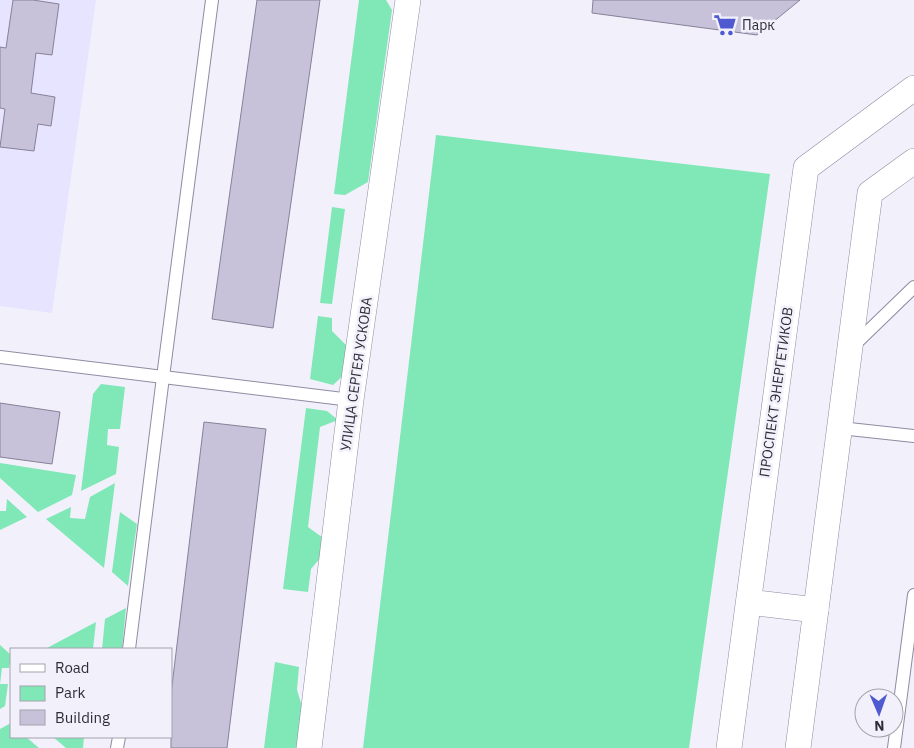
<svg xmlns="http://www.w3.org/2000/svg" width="914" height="748" viewBox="0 0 914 748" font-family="'IBM Plex Sans',sans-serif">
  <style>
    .built { fill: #e7e4ff }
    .green { fill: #80e7b7 }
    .building { fill: #c7c1da; stroke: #878198 }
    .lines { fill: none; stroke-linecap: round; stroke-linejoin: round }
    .lane-casing { stroke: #8e8ba3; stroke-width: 14 }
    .street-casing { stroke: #8e8ba3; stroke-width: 26 }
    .lane { stroke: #fff; stroke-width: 12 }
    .street { stroke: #fff; stroke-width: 25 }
    .labels { text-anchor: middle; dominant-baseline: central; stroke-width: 5; stroke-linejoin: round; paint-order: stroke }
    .poi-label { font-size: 14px; fill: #2f2d37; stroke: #f2f1fb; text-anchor: start }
    .street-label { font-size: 14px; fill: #2f2d37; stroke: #f2f1fb }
  </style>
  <rect width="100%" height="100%" fill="#f2f1fb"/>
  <path class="built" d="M0,0h96l-44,313 -52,-7z"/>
  <g class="green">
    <path d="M359,0h27l6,10 -24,172 -23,13 -11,-1z"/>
    <path d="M436,135l334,39 -81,574h-326z"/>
    <path d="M332,207l13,2 -13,95 -12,-1z"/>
    <path d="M318,316l14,2v13l18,18 -2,22 -15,14 -23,-6z"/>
    <path d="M101,384l24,3 -5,42h-12l-1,16 12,2 -3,27 -35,17 12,-97z"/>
    <path d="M306,408l21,3 11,9 -18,7 -12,100 18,13v11l-15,18 -3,23 -25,-3z"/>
    <path d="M0,463l76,12 -4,20 -34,17 -38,-34z"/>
    <path d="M115,483l-11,85 -58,-49 25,-12 -1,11 15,1 5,-22z"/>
    <path d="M7,499l20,18 -27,13v-19h6z"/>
    <path d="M120,512l17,12 -9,62 -16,-14z"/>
    <path d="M126,608l-4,41h-20l3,-30z"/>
    <path d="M96,622l-3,27h-48z"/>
    <path d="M0,645l11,10 -2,13h-7l-2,16h8l-3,22 -5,3z"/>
    <path d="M275,662l24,5 -2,23 8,26 -4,32h-37z"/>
    <path d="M11,723v14h15l13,11h-39v-19z"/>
    <path d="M53,737h31l-1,11h-17z"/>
  </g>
  <g class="building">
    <path d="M13,0h20l26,4 -7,51 -16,-2 -5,40 24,4 -4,29 -13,-2 -4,27 -34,-4 5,-38 -5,-1v-61l6,1z"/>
    <path d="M257,0h63l-47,328 -61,-9z"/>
    <path d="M593,0h207l-43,35 -165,-22z"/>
    <path d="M0,403l60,9 -8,52 -52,-7z"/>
    <path d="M204,422l62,7 -39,319h-56v-54z"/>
  </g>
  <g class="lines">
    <defs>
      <g id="lane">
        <path d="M852,347l62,-60"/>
        <path d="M0,357l351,43"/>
        <path d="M840,428l74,8"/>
        <path d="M129,649l34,-272 49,-377"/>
        <path d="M117,748l2,-11"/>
        <path d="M894,748l20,-153"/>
      </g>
      <g id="street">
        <path d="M749,602l67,8"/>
        <path d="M309,748l42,-348 57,-400"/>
        <path d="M729,748l77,-580 108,-80"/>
        <path d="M798,748l72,-555 44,-32"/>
      </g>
    </defs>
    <use href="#lane" class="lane-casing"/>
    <use href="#street" class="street-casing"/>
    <use href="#lane" class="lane"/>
    <use href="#street" class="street"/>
  </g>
  <defs>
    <symbol id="supermarket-bare" viewBox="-9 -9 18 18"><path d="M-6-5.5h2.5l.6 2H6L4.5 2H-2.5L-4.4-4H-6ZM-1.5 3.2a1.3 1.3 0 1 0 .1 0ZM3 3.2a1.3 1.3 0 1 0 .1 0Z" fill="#4f5ad0" stroke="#f2f1fb" stroke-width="2.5" paint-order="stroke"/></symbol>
  </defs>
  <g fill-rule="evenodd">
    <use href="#supermarket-bare" x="709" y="9" width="32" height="32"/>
  </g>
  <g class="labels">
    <g class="poi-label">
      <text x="742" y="25">Парк</text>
    </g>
    <g class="street-label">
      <text transform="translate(356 374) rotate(-82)">УЛИЦА СЕРГЕЯ УСКОВА</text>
      <text transform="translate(776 392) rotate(-82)">ПРОСПЕКТ ЭНЕРГЕТИКОВ</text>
    </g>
  </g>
  <rect x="10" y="648" width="162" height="90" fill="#f2f1fb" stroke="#a4a3ad"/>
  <rect x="20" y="664" width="25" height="8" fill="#ffffff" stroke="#a4a3ad"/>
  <text x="55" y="673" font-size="15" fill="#2f2d37">Road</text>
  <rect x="20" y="686" width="25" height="15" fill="#80e7b7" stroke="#a4a3ad"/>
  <text x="55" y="698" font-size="15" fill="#2f2d37">Park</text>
  <rect x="20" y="710" width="25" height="15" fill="#c7c1da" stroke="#a4a3ad"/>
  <text x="55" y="723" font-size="15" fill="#2f2d37">Building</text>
  <g transform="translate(879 713) rotate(178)"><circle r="24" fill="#f2f1fb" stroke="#a4a3ad"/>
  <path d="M0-4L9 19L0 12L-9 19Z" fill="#4f5ad0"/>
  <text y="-8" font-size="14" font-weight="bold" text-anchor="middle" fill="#2f2d37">N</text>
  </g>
</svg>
